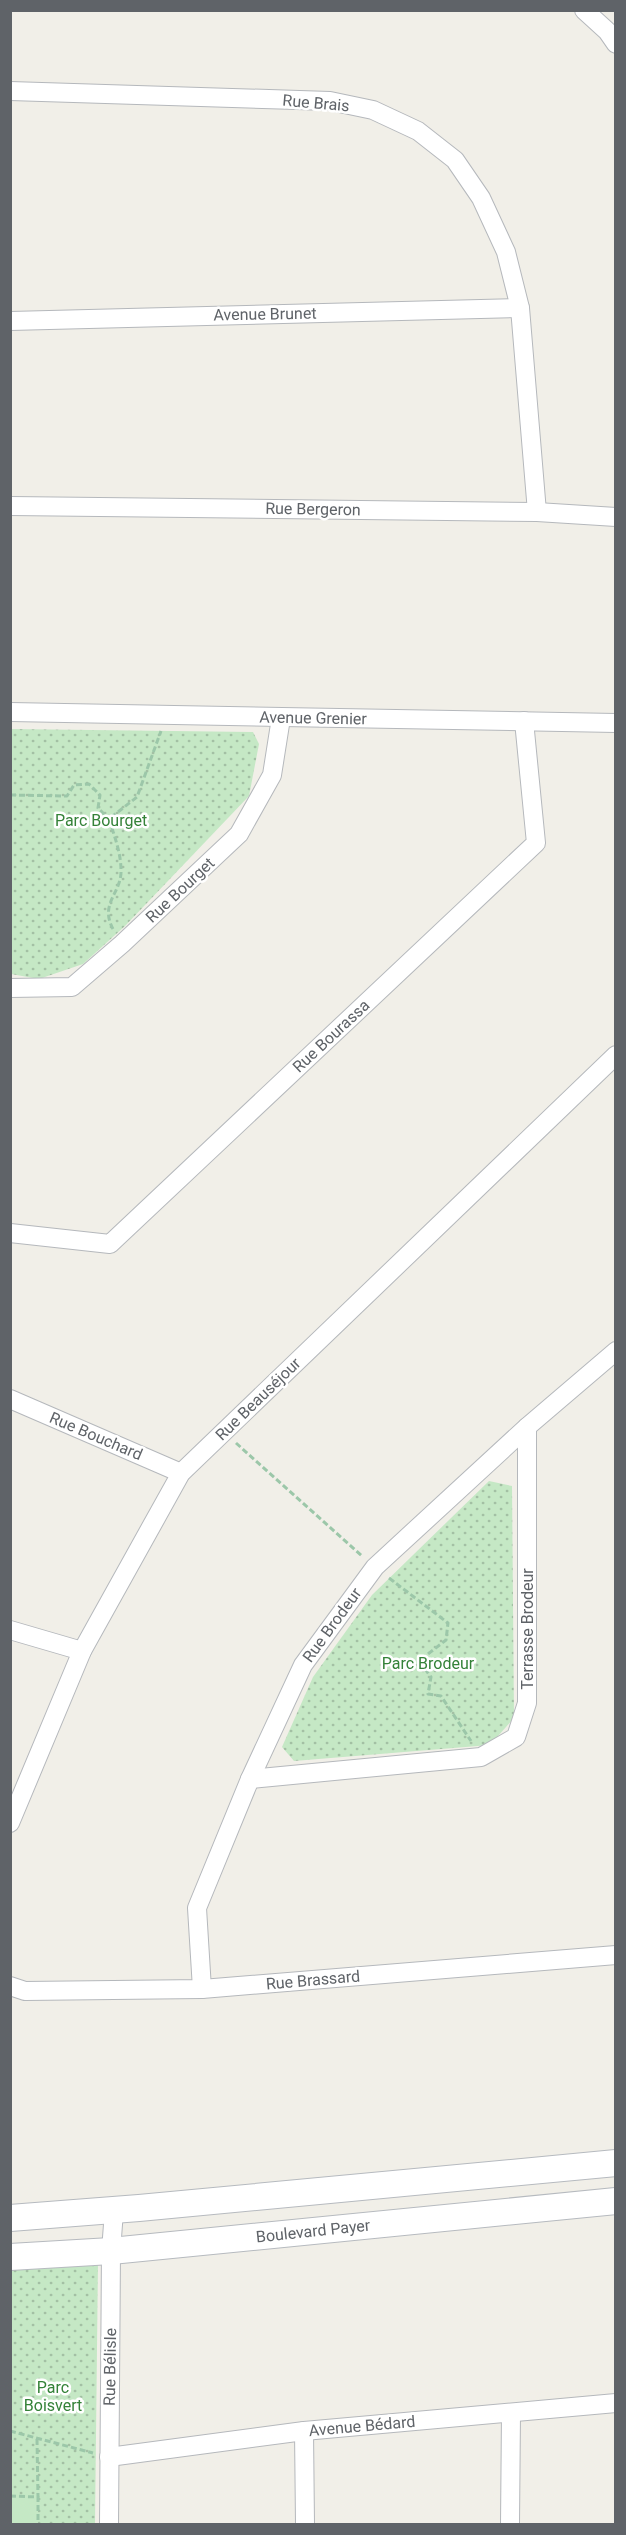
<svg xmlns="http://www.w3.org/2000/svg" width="626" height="2535" viewBox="0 0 626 2535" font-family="Roboto,sans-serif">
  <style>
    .grass { fill: url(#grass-dots) }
    .pitch { fill: #c5e8c5 }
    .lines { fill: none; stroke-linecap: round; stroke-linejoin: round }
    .street-casing { stroke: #b5b8bc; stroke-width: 20 }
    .secondary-casing { stroke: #b6babf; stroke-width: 28 }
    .path { stroke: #9cc7a9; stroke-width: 3; stroke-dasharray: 6 3; stroke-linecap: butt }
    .street { stroke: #fff; stroke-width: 18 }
    .secondary { stroke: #fff; stroke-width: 26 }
    .labels { text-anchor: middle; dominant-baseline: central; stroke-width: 5; stroke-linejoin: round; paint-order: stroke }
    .street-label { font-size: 16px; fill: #5f6368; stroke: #fff }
    .park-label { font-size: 16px; fill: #348238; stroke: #fff }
  </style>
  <defs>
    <pattern id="grass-dots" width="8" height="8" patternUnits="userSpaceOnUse" patternTransform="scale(1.5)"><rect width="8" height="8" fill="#c5e8c5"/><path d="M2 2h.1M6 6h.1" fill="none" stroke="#a3c0a4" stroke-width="1.8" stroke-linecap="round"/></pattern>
  </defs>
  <rect width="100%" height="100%" fill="#f1efe8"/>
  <g class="grass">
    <path d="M10,729l243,3 6,12 -10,52 -124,130 -42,38 -44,15 -28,-5z"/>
    <path d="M489,1481l23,5 2,232 -24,27 -196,16 -12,-14 31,-70 59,-82z"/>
    <path d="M98,2261l-3,263h-84v-256z"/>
  </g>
  <path class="pitch" d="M11,2496l27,1v27h-27z"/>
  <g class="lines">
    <defs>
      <g id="street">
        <path d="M584,10l23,21 9,13"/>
        <path d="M10,91l320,10 43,9 45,21 37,29 26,38 25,54 14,56 17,204"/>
        <path d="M10,321l510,-13"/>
        <path d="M10,506l527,6 79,5"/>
        <path d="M10,712l606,11"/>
        <path d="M10,988l62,-1 50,-43 117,-110 33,-59 9,-57"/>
        <path d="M10,1233l100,11 426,-401 -12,-122"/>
        <path d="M10,1399l171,74"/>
        <path d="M10,1630l72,21"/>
        <path d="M250,1779l231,-22 35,-20 11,-34v-276"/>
        <path d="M10,1823l72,-172 99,-178 435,-418"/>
        <path d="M10,1986l15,5 177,-2 414,-34"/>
        <path d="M202,1989l-5,-81 53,-129 53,-114 72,-98 152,-140 89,-76"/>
        <path d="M304,2431l1,93"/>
        <path d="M109,2457l195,-26 312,-28"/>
        <path d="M109,2524l2,-273 3,-40"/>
        <path d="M510,2524l1,-111"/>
      </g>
      <g id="secondary">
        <path d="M10,2218l129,-10 477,-45"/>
        <path d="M10,2257l101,-6 505,-50"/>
      </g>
    </defs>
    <use href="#street" class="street-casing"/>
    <use href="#secondary" class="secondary-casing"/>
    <g class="path">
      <path d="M10,795l57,1 7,-11 15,-1 11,11 -2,13 11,11"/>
      <path d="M113,929c-14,-26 9,-36 8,-59 0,-17 -7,-35 -12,-51l28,-22 24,-66"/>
      <path d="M236,1443l127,114"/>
      <path d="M389,1578l59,45 -2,17 -27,21 12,16 -3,17 13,2 30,45"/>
      <path d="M10,2431l83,22"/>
      <path d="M37,2439l1,58"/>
      <path d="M10,2496l28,1v27"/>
    </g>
    <use href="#street" class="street"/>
    <use href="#secondary" class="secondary"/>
  </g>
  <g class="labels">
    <g class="street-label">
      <text transform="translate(316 103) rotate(5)">Rue Brais</text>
      <text transform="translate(265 314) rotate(-1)">Avenue Brunet</text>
      <text transform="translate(313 509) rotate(1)">Rue Bergeron</text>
      <text transform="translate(313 718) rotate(1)">Avenue Grenier</text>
      <text transform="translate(180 890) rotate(-43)">Rue Bourget</text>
      <text transform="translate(331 1036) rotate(-43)">Rue Bourassa</text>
      <text transform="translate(258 1399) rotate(-44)">Rue Beauséjour</text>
      <text transform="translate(96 1436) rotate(23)">Rue Bouchard</text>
      <text transform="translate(332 1625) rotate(-54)">Rue Brodeur</text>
      <text transform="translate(527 1629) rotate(-90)">Terrasse Brodeur</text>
      <text transform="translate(313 1980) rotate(-5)">Rue Brassard</text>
      <text transform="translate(313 2231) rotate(-6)">Boulevard Payer</text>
      <text transform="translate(110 2367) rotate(-89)">Rue Bélisle</text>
      <text transform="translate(362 2426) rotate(-5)">Avenue Bédard</text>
    </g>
    <g class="park-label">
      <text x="101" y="820">Parc Bourget</text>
      <text x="428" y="1663">Parc Brodeur</text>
      <text x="53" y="2387">Parc<tspan x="53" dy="18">Boisvert</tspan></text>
    </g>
  </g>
  <rect width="626" height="2535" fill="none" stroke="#5f6368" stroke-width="24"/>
</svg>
